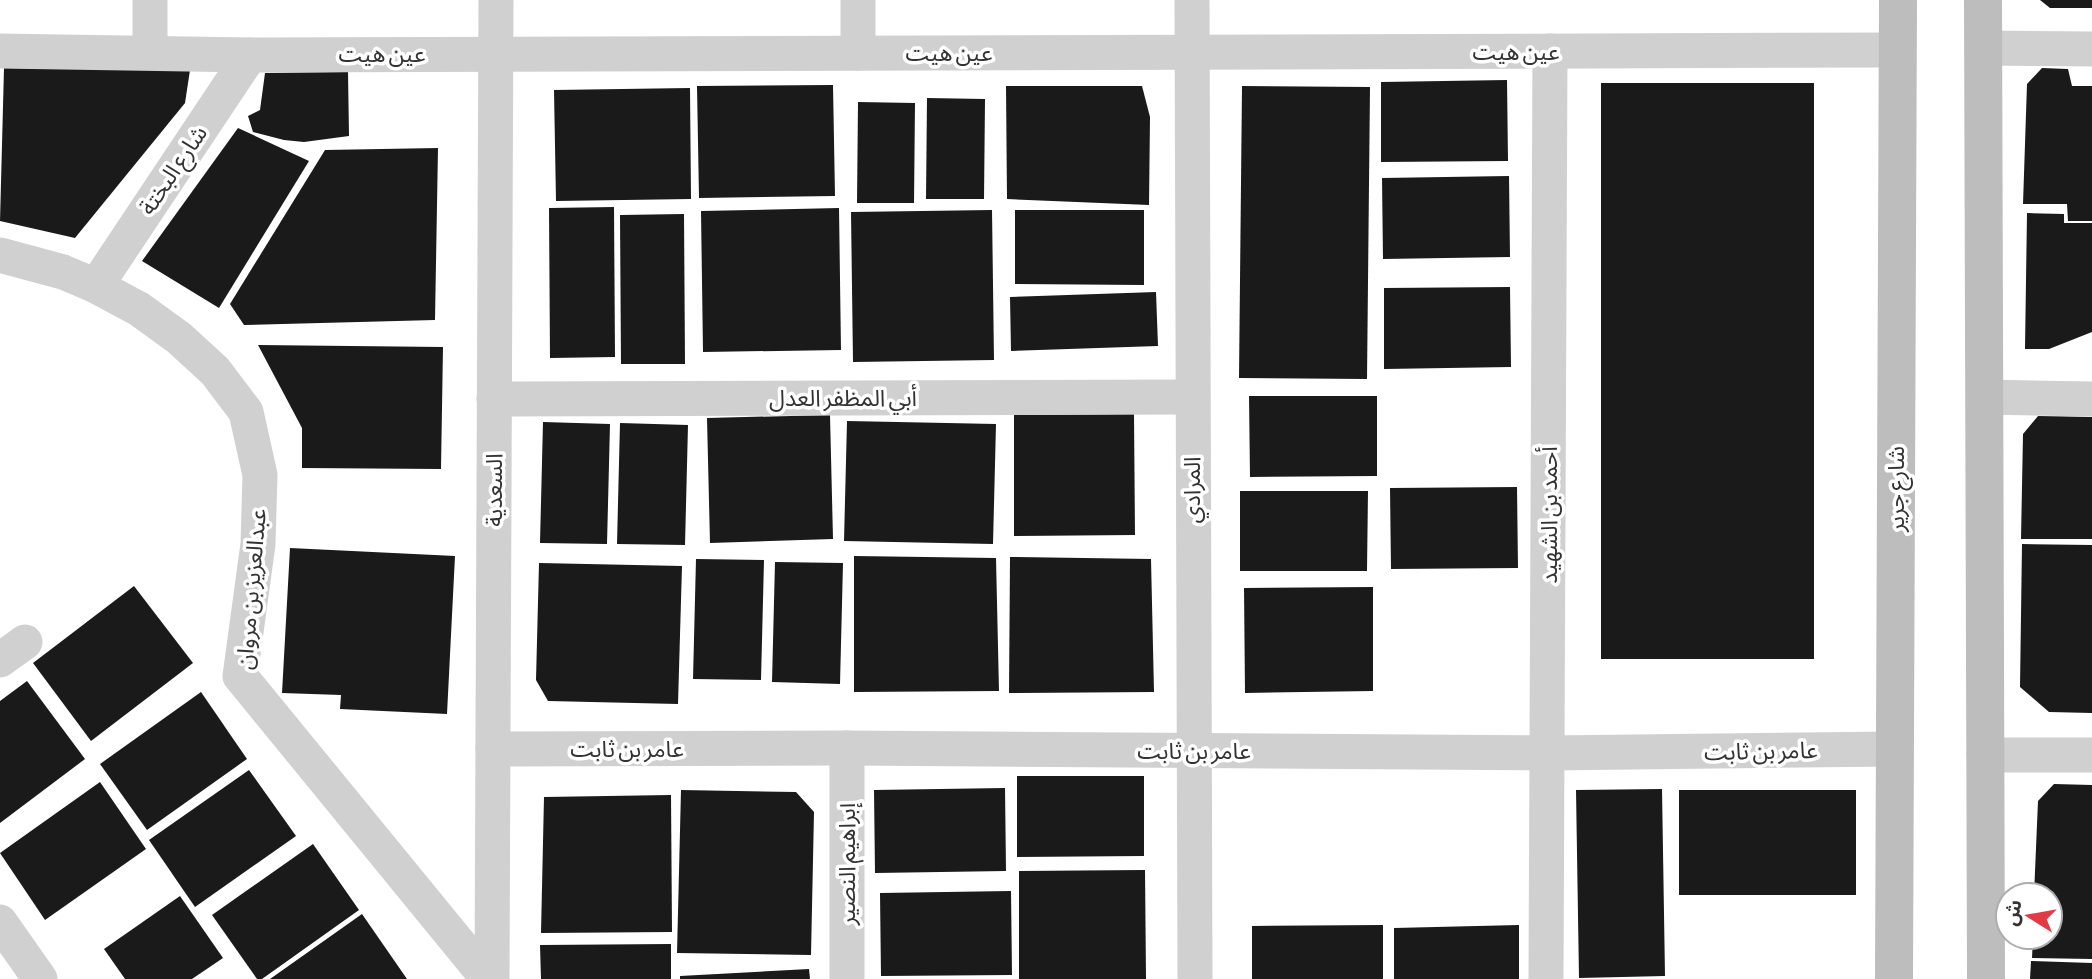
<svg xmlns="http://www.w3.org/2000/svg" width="2092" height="979" viewBox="0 0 2092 979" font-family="'Asap Condensed','Noto Sans Arabic',sans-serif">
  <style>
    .building { fill: #1a1a1a }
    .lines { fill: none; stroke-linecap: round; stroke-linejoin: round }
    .street { stroke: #d0d0d0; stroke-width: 35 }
    .secondary { stroke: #bdbdbd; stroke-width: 38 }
    .labels { text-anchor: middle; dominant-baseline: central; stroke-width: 7; stroke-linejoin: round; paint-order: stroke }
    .street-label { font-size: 23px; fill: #333; stroke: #fff }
  </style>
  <rect width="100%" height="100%" fill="#fff"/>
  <g class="building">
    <path d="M2040,0h52v8h-42z"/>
    <path d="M4,68l186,2 -5,33 -110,135 -75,-17z"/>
    <path d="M2042,68l26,1 4,17h20v135h-24l-1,-17h-44l4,-120z"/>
    <path d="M348,72l1,64 -45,6 -20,-2 -31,-8 -5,-16 12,-6 5,-37z"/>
    <path d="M1507,80l1,81 -127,1v-80z"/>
    <rect x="1601" y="83" width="213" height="576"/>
    <path d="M833,85l2,111 -136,2 -2,-112z"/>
    <path d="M1006,86h136l8,31 -1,88 -142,-6z"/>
    <path d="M1242,86l128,1 -3,292 -128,-1z"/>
    <path d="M690,88l1,111 -135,2 -2,-111z"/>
    <path d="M927,98l58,1 -1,100h-58z"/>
    <path d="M858,102l57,1 -1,100h-57z"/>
    <path d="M238,128l71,33 -90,147 -77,-47z"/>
    <path d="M438,148l-3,172 -191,5 -14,-21 95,-154z"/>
    <path d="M1509,176l1,81 -127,2 -1,-81z"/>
    <path d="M614,207l1,150 -65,1 -1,-150z"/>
    <path d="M839,208l2,142 -138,2 -2,-141z"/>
    <path d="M992,210l2,150 -141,2 -2,-150z"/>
    <path d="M1015,210h129v75l-129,-1z"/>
    <path d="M2027,213l37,1v9h28v109l-43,17h-24z"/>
    <path d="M684,214l1,150h-64l-1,-149z"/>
    <path d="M1510,287l1,80 -127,2v-81z"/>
    <path d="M1156,292l2,54 -147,5 -1,-54z"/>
    <path d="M258,345l185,2 -2,122 -139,-1v-40z"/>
    <path d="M1249,396h128v80l-127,1z"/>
    <path d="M1134,414l1,121 -121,1v-121z"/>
    <path d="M830,415l3,124 -123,4 -3,-125z"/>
    <path d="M2038,416l54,1v122h-71l2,-105z"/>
    <path d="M847,421l149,3 -3,120 -149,-3z"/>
    <path d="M543,422l67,2 -3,120 -67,-1z"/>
    <path d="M620,423l68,2 -3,120 -68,-1z"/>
    <path d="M1517,487l1,81 -127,1 -1,-81z"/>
    <path d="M1240,491h128l-1,80h-127z"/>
    <path d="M2022,544l70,1v168l-43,-1 -29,-25z"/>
    <path d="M290,548l165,8 -8,158 -107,-5 1,-14 -59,-2z"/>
    <path d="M854,556l142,2 3,133 -145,1z"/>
    <path d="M1010,557l141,2 3,133 -145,1z"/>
    <path d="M696,559l68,1 -3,120 -68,-1z"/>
    <path d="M775,562l68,1 -3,121 -68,-2z"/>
    <path d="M539,563l143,3 -4,138 -130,-3 -12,-21z"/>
    <path d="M134,586l59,77 -102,78 -58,-78z"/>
    <path d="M1373,587v104l-128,2 -1,-105z"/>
    <path d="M27,681l58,78 -85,64v-122z"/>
    <path d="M201,692l46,67 -100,71 -47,-66z"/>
    <path d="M249,770l47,66 -101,71 -46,-67z"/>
    <path d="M1017,776h127v80l-127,1z"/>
    <path d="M100,782l46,67 -101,71 -45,-67z"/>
    <path d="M2054,784l38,1v174l-60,-1 1,-21h17v-42h-16l4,-94z"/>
    <path d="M1005,788l1,83 -131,2 -1,-83z"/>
    <path d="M1662,789l3,187 -86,2 -3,-188z"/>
    <path d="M681,790l115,2 18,20 -3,143 -134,-2z"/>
    <rect x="1679" y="790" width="177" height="105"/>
    <path d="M671,795l1,137 -131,1 3,-136z"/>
    <path d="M313,844l46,66 -97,69h-5l-45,-64z"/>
    <path d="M1145,870l1,109h-127v-108z"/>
    <path d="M1011,891l1,84 -131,1 -1,-83z"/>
    <path d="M180,896l43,62 -31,21h-67l-21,-30z"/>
    <path d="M362,914l45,65h-137l17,-12z"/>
    <path d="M1383,925v54h-131v-53z"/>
    <path d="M1519,925v54h-125v-51z"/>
    <path d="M671,944v35h-130l-1,-34z"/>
    <path d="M2031,961l61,2v16h-62z"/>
    <path d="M809,969l1,10h-130v-3z"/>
  </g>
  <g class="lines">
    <g class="street">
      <path d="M1192,0l3,979"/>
      <path d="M1983,48l109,1"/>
      <path d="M0,51l250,4 1648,-5"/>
      <path d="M150,52v-52"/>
      <path d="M858,53v-53"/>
      <path d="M0,255l63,17 33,14 43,23 40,29 36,33 31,41 14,63 -2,69 -18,132 248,303"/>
      <path d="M96,286l154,-231"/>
      <path d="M1984,397l108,2"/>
      <path d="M494,399l698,-2"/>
      <path d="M0,660l25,-18"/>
      <path d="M847,748v231"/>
      <path d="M493,749l354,-1 702,5 346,-4"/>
      <path d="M1984,755h108"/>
      <path d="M0,922l40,57"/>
      <path d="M492,979l4,-979"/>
      <path d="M1546,979l4,-928"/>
    </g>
    <g class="secondary">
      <path d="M1983,0l3,979"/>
      <path d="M1894,979l4,-979"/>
    </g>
  </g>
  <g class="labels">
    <g class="street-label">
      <text x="1516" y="52">عين هيت</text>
      <text x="949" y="53">عين هيت</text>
      <text x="382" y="54">عين هيت</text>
      <text transform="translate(173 170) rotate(-56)">شارع البختة</text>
      <text x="843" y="398">أبي المظفر العدل</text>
      <text transform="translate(1896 489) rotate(-90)">شارع جرير</text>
      <text transform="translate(494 490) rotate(-90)">السعدية</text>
      <text transform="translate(1192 490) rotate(-90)">المرادي</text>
      <text transform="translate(1549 515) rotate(-90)">أحمد بن الشهيد</text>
      <text transform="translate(251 589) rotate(-85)">عبدالعزيز بن مروان</text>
      <text x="627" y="749">عامر بن ثابت</text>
      <text x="1194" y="751">عامر بن ثابت</text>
      <text transform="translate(1761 751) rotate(-1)">عامر بن ثابت</text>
      <text transform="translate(847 864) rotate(-90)">إبراهيم النصير</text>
    </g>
  </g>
  <g transform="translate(2029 916) rotate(281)"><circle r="33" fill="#ffffff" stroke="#adadad" stroke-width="2"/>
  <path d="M0-5L12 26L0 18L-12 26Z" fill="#e63946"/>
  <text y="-10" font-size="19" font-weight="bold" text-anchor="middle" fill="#333333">ش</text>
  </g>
</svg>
